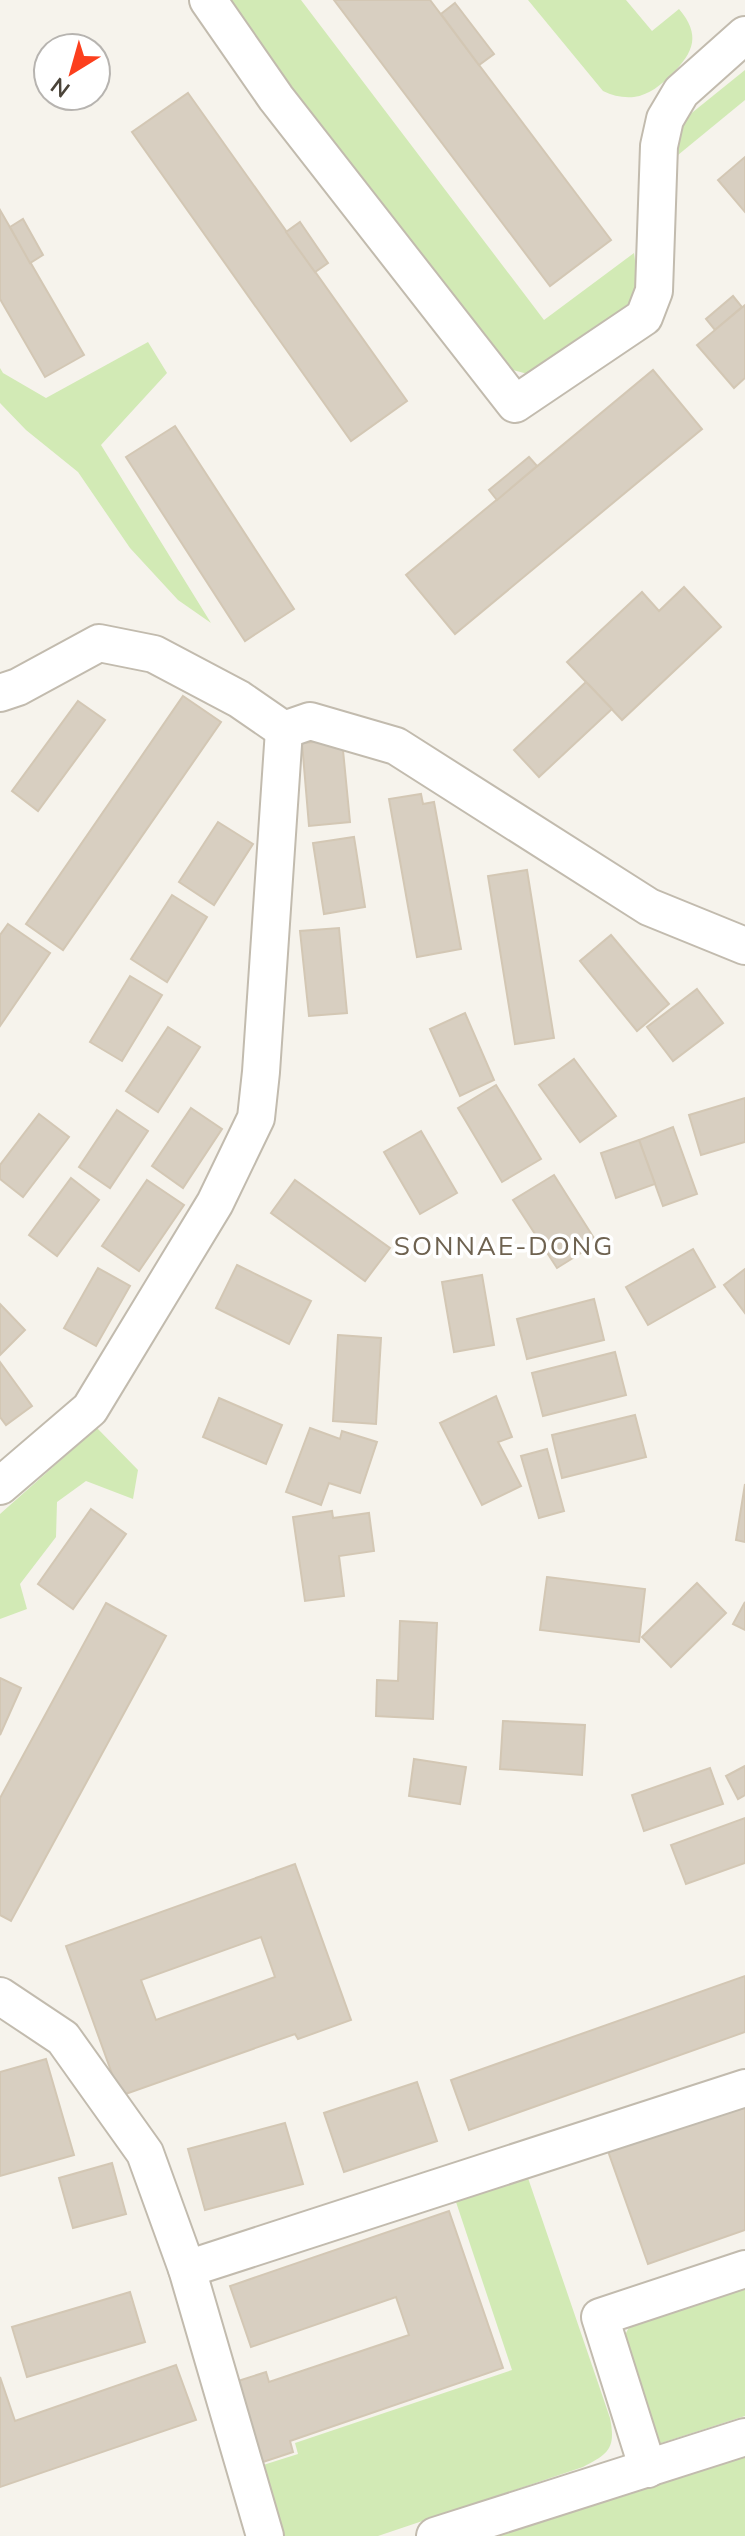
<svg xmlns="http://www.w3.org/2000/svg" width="745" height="2536" viewBox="0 0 745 2536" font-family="Mulish,sans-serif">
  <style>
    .green { fill: #d2eab5 }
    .building { fill: #d8cfc1; stroke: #d3c7b4; stroke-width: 2; fill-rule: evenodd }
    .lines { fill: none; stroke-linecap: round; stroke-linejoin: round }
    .minor-casing { stroke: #c2bbae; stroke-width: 40 }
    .minor { stroke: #fff; stroke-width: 36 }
    .labels { text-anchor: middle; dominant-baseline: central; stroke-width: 7; stroke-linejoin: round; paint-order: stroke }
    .quarter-label { font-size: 26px; letter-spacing: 2px; fill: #6e6250; stroke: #fff }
  </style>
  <rect width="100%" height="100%" fill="#f6f3ec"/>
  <g class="green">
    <path d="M222,0h79l243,320 90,-67 4,28v31l-103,64 -22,-6 -32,-26z"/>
    <path d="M528,0h98l26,31 27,-22c22,26 15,43 -7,65 -11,11 -23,21 -38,23 -11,1 -21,-1 -31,-6z"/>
    <path d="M745,70v30l-67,55 2,-25 8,-14z"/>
    <path d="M148,342l19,31 -66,72 110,178 -33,-23 -48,-52 -52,-76 -52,-42 -26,-27v-35l3,5 43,25z"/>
    <path d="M97,1428l41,42 -5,29 -47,-18 -29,21 -1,35 -36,47 7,25 -27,10v-105z"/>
    <path d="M528,2178l82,240c6,30 -1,36 -27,49l-205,69h-94l-24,-70 38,-12 -3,-11 217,-73 -56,-168z"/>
    <path d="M745,2282v134l-90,29 -30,-95v-15l7,-14z"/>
    <path d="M745,2449v87h-273z"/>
  </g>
  <g class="building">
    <path d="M334,0h96l181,240 -61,46z"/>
    <path d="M455,3l39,51 -15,11 -38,-51z"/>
    <path d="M188,93l219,308 -56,40 -219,-309z"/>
    <path d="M745,157v55l-27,-32z"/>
    <path d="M0,210l84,145 -39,22 -45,-78z"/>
    <path d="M23,219l20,36 -13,8 -20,-36z"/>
    <path d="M300,222l28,41 -13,9 -29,-40z"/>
    <path d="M733,296l9,11 -27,23 -9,-11z"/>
    <path d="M745,305v73l-11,10 -37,-43z"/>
    <path d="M653,370l49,59 -247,205 -49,-59z"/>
    <path d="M175,426l119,183 -49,32 -119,-184z"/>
    <path d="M529,457l8,9 -40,34 -8,-10z"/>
    <path d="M684,587l37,40 -99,93 -55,-58 75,-70 17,19z"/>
    <path d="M586,682l26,27 -73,68 -25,-27z"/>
    <path d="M183,696l38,26 -158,228 -37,-26z"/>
    <path d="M78,701l27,19 -67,91 -26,-20z"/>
    <path d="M342,740l8,82 -41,4 -7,-83z"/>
    <path d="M421,794l2,10 11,-2 27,147 -44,8 -28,-158z"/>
    <path d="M218,822l35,22 -39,61 -35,-23z"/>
    <path d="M354,837l11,70 -41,7 -11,-71z"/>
    <path d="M527,870l27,168 -39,6 -27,-168z"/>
    <path d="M172,895l35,22 -40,65 -36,-23z"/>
    <path d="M8,924l42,29 -50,73v-91z"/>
    <path d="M339,928l8,85 -38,3 -9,-85z"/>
    <path d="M611,935l58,69 -32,27 -57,-70z"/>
    <path d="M130,976l32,19 -40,66 -32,-19z"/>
    <path d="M697,989l26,34 -50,38 -26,-34z"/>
    <path d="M465,1013l29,67 -34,16 -30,-67z"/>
    <path d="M168,1027l32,20 -42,65 -32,-21z"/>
    <path d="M574,1059l42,57 -36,26 -41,-57z"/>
    <path d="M496,1085l45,74 -39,23 -44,-74z"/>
    <path d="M745,1098v44l-44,13 -12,-40z"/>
    <path d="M191,1108l31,21 -39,59 -31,-22z"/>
    <path d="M117,1110l31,21 -38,57 -31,-21z"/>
    <path d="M39,1114l30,23 -46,60 -23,-18v-14z"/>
    <path d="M673,1127l24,67 -34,12 -24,-66z"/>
    <path d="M421,1131l36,62 -37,21 -36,-62z"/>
    <path d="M639,1140l16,44 -39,14 -15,-45z"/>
    <path d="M554,1175l43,68 -40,25 -44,-68z"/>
    <path d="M71,1178l28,22 -42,56 -28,-21z"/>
    <path d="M147,1180l37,25 -45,66 -37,-25z"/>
    <path d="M295,1180l95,68 -25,33 -94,-68z"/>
    <path d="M693,1249l22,38 -67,38 -22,-38z"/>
    <path d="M237,1265l74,36 -22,43 -73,-36z"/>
    <path d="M98,1268l32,18 -34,60 -32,-18z"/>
    <path d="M745,1269v44l-21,-28z"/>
    <path d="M482,1275l12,70 -40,7 -12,-70z"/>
    <path d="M594,1299l10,41 -77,19 -10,-40z"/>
    <path d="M0,1304l25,26 -25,25z"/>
    <path d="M338,1335l43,3 -5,86 -43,-3z"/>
    <path d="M615,1352l11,43 -83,21 -11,-43z"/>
    <path d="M0,1362l32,44 -26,19 -6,-8z"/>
    <path d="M496,1396l16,41 -14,5 23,44 -39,19 -42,-82z"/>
    <path d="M219,1398l63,27 -16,39 -63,-27z"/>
    <path d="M635,1415l11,42 -84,21 -10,-43z"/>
    <path d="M310,1428l30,11 2,-8 35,11 -17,51 -31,-10 -8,22 -35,-13z"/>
    <path d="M547,1449l17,62 -25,7 -18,-62z"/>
    <path d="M745,1484v58l-9,-2z"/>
    <path d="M91,1509l35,25 -53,75 -35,-25z"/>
    <path d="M332,1511l1,7 36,-5 5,38 -35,5 5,40 -39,5 -12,-84z"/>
    <path d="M547,1577l98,12 -6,53 -99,-12z"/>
    <path d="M697,1583l29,30 -55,54 -29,-30z"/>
    <path d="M745,1602v28l-12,-6z"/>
    <path d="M106,1603l60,33 -155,285 -11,-6v-117z"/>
    <path d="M400,1621l37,2 -4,96 -57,-3 1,-36 21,1z"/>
    <path d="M0,1678l21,10 -21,47z"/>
    <path d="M503,1721l82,4 -3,50 -82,-6z"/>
    <path d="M414,1759l52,8 -6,37 -51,-8z"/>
    <path d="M745,1766v29l-7,4 -12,-23z"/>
    <path d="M710,1768l13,36 -79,27 -12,-36z"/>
    <path d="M745,1818v45l-59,21 -15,-39z"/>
    <path d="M295,1864l56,156 -53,19 -3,-5 -175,62 -54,-150zM261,1937l14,40 -119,43 -15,-40z"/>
    <path d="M745,1976v56l-276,98 -18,-50z"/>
    <path d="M46,2059l28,96 -74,21v-104z"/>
    <path d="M417,2082l20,59 -93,31 -20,-59z"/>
    <path d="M745,2104v126l-97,34 -40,-113z"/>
    <path d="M285,2123l18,61 -98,26 -17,-61z"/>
    <path d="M112,2163l14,51 -53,14 -14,-50z"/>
    <path d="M449,2211l54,157 -213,73 3,11 -33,11 -28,-80 34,-11 3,10 140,-47 -13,-38 -145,50 -21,-61z"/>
    <path d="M130,2292l15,50 -118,35 -15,-50z"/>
    <path d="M176,2365l20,55 -196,67v-110l15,44z"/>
  </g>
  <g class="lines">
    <defs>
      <g id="minor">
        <path d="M208,0l68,98 239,306 129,-87 10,-26 5,-145 6,-27 16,-27 64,-57"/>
        <path d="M0,693l18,-6 81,-44 55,11 85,45 45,31 26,-9 86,25 253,161 96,39"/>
        <path d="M0,1486l90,-77 125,-206 41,-85 5,-46 23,-342"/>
        <path d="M0,1996l63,42 82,115 42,116 78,267"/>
        <path d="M187,2269l558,-181"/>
        <path d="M648,2469l-48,-152 145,-48"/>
        <path d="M435,2536l310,-99"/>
      </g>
    </defs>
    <use href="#minor" class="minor-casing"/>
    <use href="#minor" class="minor"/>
  </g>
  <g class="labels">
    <g class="quarter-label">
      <text x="504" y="1245">SONNAE-DONG</text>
    </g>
  </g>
  <g transform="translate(72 72) rotate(217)"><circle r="38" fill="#ffffff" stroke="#b7b4b0" stroke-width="2"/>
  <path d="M0-6L14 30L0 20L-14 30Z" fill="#fc3f1d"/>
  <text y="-12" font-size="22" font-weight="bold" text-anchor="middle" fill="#4b4439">N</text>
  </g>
</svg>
